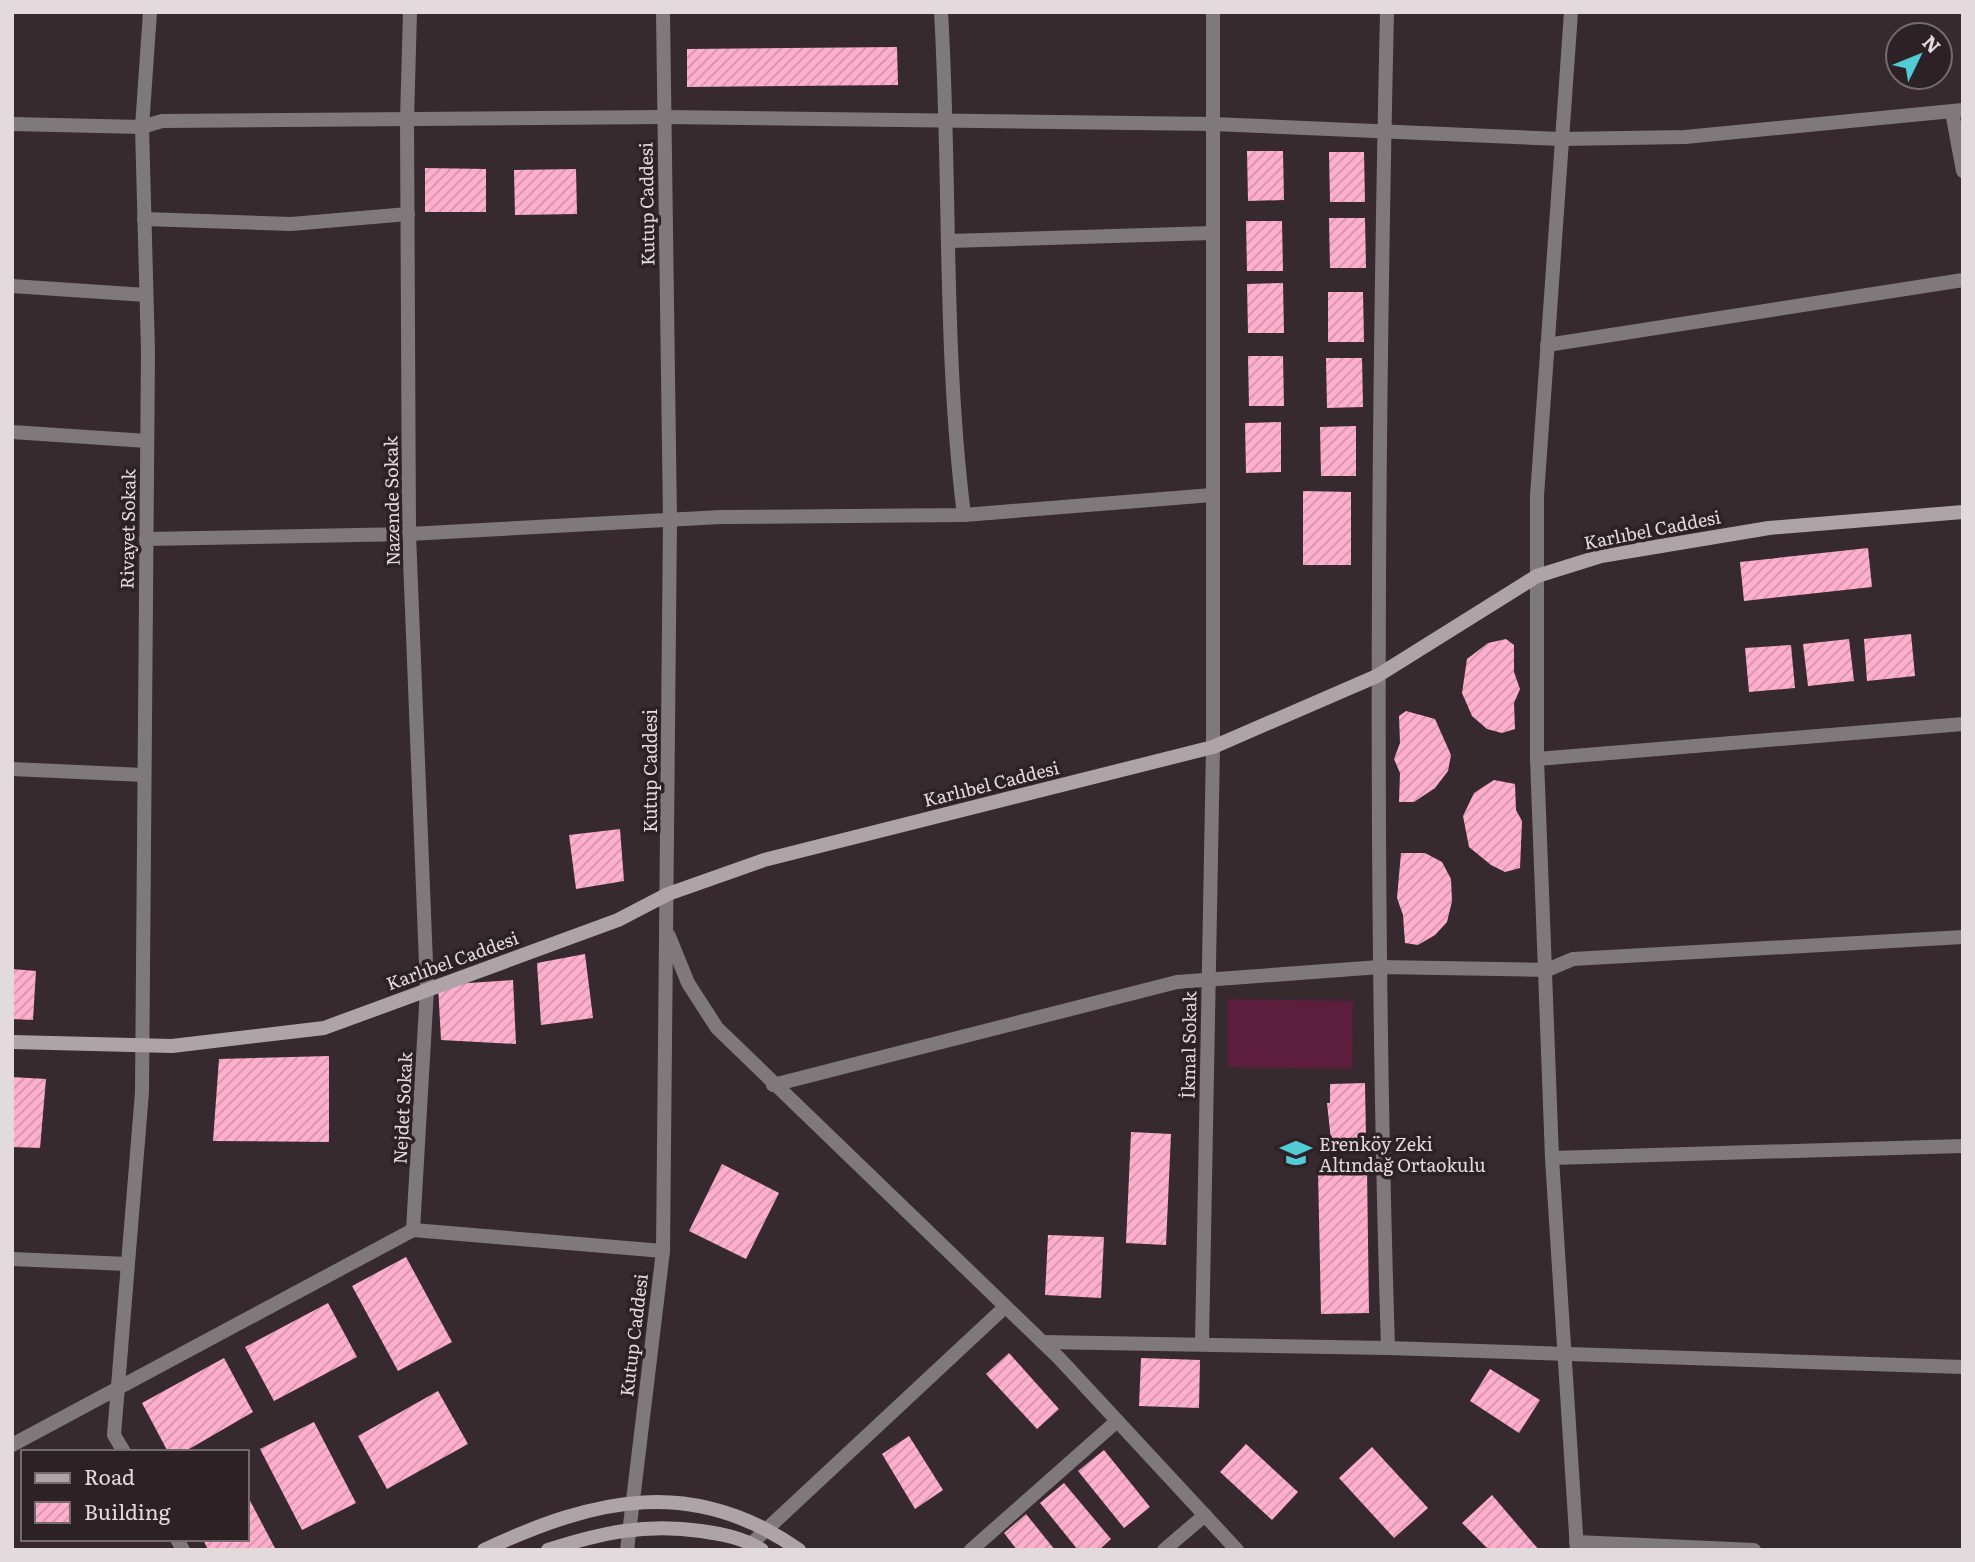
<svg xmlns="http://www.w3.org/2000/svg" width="1975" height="1562" viewBox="0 0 1975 1562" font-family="Literata,serif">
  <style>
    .pitch { fill: #5c1e3c }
    .building { fill: url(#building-hatch) }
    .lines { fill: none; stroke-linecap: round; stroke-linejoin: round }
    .street { stroke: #80797c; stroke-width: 14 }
    .secondary { stroke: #aea4a7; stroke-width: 14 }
    .labels { text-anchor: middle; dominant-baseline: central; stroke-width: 7; stroke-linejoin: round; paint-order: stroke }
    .street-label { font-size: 18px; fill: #e2dadd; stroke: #2c2125 }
    .poi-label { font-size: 18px; fill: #e2dadd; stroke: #2c2125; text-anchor: start }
  </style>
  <defs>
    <pattern id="building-hatch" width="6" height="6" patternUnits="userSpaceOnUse" patternTransform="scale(1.75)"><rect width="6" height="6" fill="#ffaece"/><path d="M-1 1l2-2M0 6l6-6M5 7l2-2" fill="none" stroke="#d093ab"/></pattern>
  </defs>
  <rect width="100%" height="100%" fill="#362a2f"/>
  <path class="pitch" d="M1228,999l125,2 -1,68 -124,-2z"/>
  <g class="building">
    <path d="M897,47l1,38 -211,2v-38z"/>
    <path d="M1247,151h36l1,49 -36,1z"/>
    <path d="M1329,152h35l1,50h-35z"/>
    <path d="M425,168l61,1v43h-61z"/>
    <path d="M576,169l1,45 -62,1 -1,-45z"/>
    <path d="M1329,218h36l1,50h-36z"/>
    <path d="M1246,221h36l1,50h-36z"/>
    <path d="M1283,283l1,50h-36l-1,-49z"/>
    <path d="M1328,292h35l1,50h-36z"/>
    <path d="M1248,356h35l1,50h-35z"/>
    <path d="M1326,358h36l1,49 -36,1z"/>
    <path d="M1281,422v50l-35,1 -1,-50z"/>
    <path d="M1356,426v50h-35l-1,-49z"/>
    <path d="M1303,491l48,1v73h-48z"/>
    <path d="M1868,548l4,39 -128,14 -4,-39z"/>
    <path d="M1911,634l4,42 -48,5 -3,-42z"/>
    <path d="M1506,639l8,6v27l6,17 -6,14 1,26 -13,4 -15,-4 -15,-13 -10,-23 5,-34 21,-16z"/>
    <path d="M1849,639l5,42 -46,5 -5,-42z"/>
    <path d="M1791,645l4,43 -46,4 -4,-44z"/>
    <path d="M1406,711l29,8 16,36 -3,16 -13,17 -21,14h-15l1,-29 -6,-14 6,-16 -1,-27z"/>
    <path d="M1494,780l21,4 1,26 6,11 -2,47 -15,4 -14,-7 -22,-18 -6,-31 11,-23z"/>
    <path d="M620,829l4,52 -48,8 -7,-54z"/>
    <path d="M1401,853h24l17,9 9,17 1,22 -5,21 -12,13 -17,10 -13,-2 -2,-28 -6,-17z"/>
    <path d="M585,954l8,64 -52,7 -4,-62z"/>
    <path d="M12,969l24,2 -3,49 -21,-1z"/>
    <path d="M513,980l3,64 -75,-4 -3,-55z"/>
    <path d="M329,1056v86l-116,-1 6,-82z"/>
    <path d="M12,1077l34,2 -6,69 -28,-1z"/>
    <path d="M1365,1083l1,56 -35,1 -4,-37h3v-19z"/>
    <path d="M1131,1132l40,2 -5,111 -40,-2z"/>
    <path d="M722,1164l57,29 -33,66 -57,-28z"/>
    <path d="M1367,1169l2,144 -48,1 -3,-144z"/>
    <path d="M1048,1235l56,2 -3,61 -56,-3z"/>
    <path d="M406,1257l46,85 -54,29 -46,-85z"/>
    <path d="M328,1303l29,54 -83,44 -29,-54z"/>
    <path d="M1009,1353l50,56 -22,20 -51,-55z"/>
    <path d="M224,1358l29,54 -69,40h-16l-26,-49z"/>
    <path d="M1141,1358l59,2 -1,48 -60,-2z"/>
    <path d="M1490,1369l50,31 -21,33 -49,-32z"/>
    <path d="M438,1391l30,53 -81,45 -29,-53z"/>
    <path d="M314,1422l42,81 -54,27 -42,-81z"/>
    <path d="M909,1436l34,54 -28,19 -33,-55z"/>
    <path d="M1246,1444l52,48 -26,28 -52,-48z"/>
    <path d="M1372,1447l56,61 -34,30 -55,-60z"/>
    <path d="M1104,1450l46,57 -26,21 -46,-57z"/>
    <path d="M1064,1483l47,56 -12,11h-21l-38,-47z"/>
    <path d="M247,1495l29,55h-68l-5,-11h44z"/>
    <path d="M1492,1495l47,55h-50l-27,-27z"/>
    <path d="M1026,1514l29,36h-38l-13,-17z"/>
  </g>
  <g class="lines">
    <g class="street">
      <path d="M410,12l-3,108 2,414 18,455 -14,241"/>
      <path d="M941,12c10,168 2,336 23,503"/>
      <path d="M1387,12c-10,445 -13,891 1,1336"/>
      <path d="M1571,12l-34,484v263l15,399 25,392"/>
      <path d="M1952,112l11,59"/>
      <path d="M12,124l130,3 20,-6 503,-4 548,7 348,15 124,-2 278,-27"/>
      <path d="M144,219l147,5 117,-10"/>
      <path d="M948,241l264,-8"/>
      <path d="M12,286l134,9"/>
      <path d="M1547,345l416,-65"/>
      <path d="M12,432l135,9"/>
      <path d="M146,539l263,-5 312,-17 243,-2 248,-20"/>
      <path d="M1537,759l426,-35"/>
      <path d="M12,769l132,6"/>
      <path d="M669,936l19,47 29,45 342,330 178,192"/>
      <path d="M773,1085l404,-103 203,-15 167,3 26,-11 390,-22"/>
      <path d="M1552,1158l411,-12"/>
      <path d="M12,1259l115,5"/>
      <path d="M1042,1342l346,6 575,19"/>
      <path d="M1202,1344l11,-597v-735"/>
      <path d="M12,1445l401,-215 250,21"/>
      <path d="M124,1452l-10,-17 28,-343 6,-741 -6,-224 8,-115"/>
      <path d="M177,1539l6,11"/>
      <path d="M1576,1542l178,8"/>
      <path d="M752,1543l253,-236"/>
      <path d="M627,1550l36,-299 7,-731 -7,-508"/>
      <path d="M971,1550l146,-129"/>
      <path d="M1164,1550l41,-35"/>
    </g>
    <g class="secondary">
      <path d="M12,1042l160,4 152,-18 294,-108 50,-26 96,-34 449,-113 164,-71 160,-100 64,-20 168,-28 194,-16"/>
      <path d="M484,1550c111,-52 209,-75 315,0"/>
      <path d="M548,1550c52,-17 97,-27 153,-19 21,3 43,7 61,19"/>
    </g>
  </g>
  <defs>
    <symbol id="school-bare" viewBox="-9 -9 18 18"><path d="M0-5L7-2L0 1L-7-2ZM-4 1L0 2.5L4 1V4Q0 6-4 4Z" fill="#52cbd7" stroke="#2c2125" stroke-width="2.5" paint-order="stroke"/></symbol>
  </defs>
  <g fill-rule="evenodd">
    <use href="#school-bare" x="1274" y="1131" width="44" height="44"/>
  </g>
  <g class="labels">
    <g class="street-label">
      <text transform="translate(646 204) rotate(-91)">Kutup Caddesi</text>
      <text transform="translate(391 501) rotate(-91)">Nazende Sokak</text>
      <text transform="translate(127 529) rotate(-89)">Rivayet Sokak</text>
      <text transform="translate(1652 529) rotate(-11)">Karlıbel Caddesi</text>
      <text transform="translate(649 771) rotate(-90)">Kutup Caddesi</text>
      <text transform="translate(991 783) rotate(-14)">Karlıbel Caddesi</text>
      <text transform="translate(452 960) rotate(-20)">Karlıbel Caddesi</text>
      <text transform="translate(1188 1045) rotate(-89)">İkmal Sokak</text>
      <text transform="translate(402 1108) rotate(-87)">Nejdet Sokak</text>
      <text transform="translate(633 1335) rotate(-83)">Kutup Caddesi</text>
    </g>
    <g class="poi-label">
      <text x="1319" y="1143">Erenköy Zeki<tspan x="1319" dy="21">Altındağ Ortaokulu</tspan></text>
    </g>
  </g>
  <rect width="1975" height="1562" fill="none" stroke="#e2dadd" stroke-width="28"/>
  <rect x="21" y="1450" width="228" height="91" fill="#2c2125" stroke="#756b6f" stroke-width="2"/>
  <rect x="35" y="1473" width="35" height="10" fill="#aea4a7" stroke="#756b6f" stroke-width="2"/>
  <text x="84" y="1485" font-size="21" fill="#e2dadd">Road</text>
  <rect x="35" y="1502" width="35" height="21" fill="url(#building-hatch)" stroke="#756b6f" stroke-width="2"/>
  <text x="84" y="1520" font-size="21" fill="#e2dadd">Building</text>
  <g transform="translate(1919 56) rotate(47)"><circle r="33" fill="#2c2125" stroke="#756b6f" stroke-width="2"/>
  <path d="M0-5L12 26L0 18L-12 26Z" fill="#52cbd7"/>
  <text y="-10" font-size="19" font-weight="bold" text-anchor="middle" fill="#e2dadd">N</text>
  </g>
</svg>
